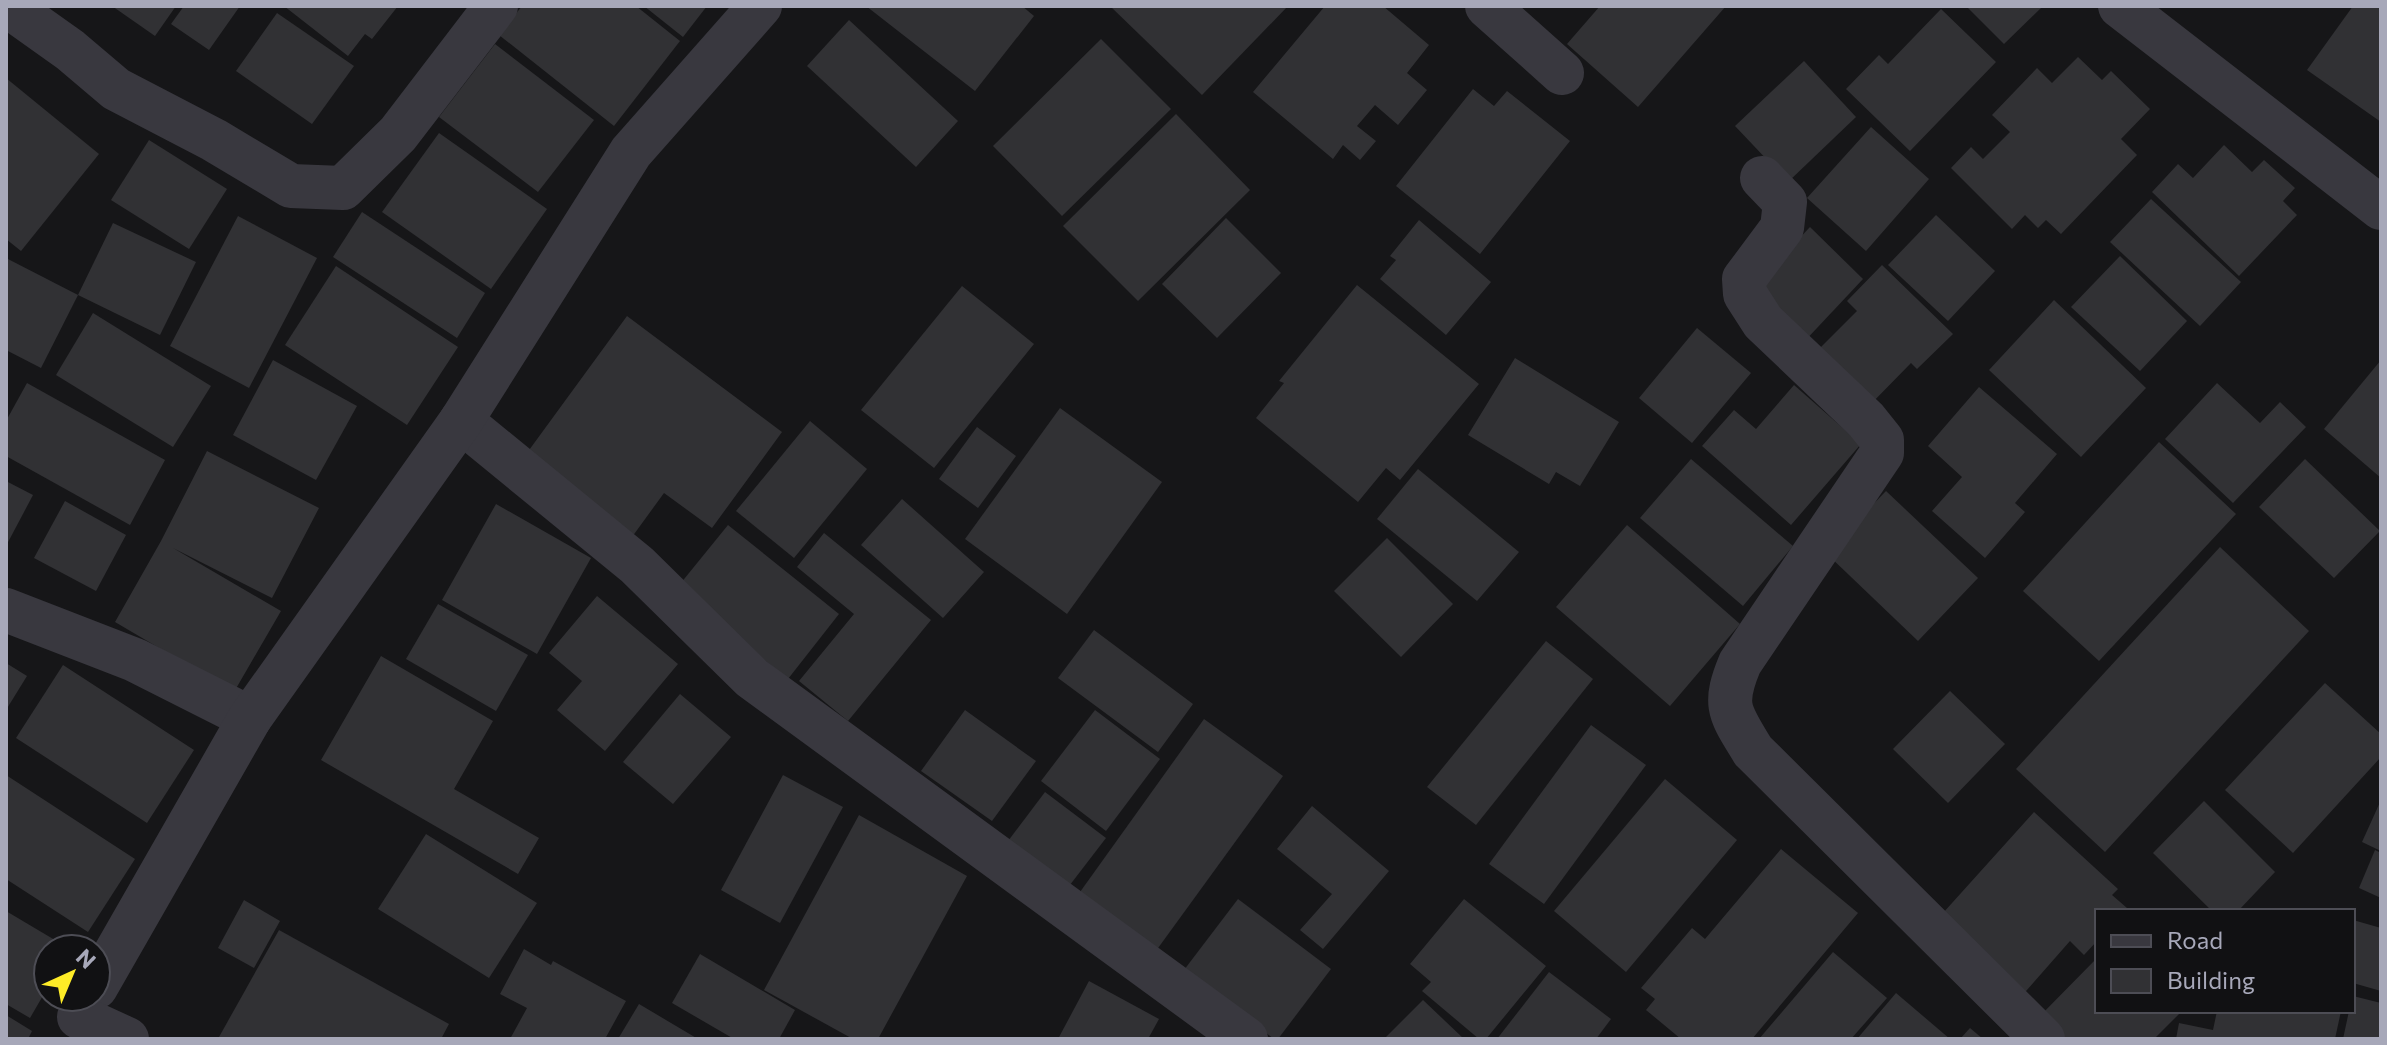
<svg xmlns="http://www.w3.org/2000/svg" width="2387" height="1045" viewBox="0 0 2387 1045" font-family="Commissioner,sans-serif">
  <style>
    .building { fill: #313134 }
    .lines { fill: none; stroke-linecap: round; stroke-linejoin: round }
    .minor { stroke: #39383f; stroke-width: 44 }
  </style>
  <rect width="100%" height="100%" fill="#161618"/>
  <g class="building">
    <path d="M112,6h64l-21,30z"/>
    <path d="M184,6h56l-31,44 -38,-26z"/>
    <path d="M284,6h114l-26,33 -7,-5 -17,22z"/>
    <path d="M522,6h114l44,35 -66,85 -115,-91z"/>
    <path d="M644,6h63l-24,31z"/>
    <path d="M866,6h156l12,10 -59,75z"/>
    <path d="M1110,6h178l-86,89z"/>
    <path d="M1325,6h58l46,39 -22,28 20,17 -29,35 -23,-20 -18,21 19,15 -16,19 -17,-15 -10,14 -80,-67z"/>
    <path d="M1600,6h126l-88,101 -71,-63z"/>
    <path d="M1966,6h73l2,2 -37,36z"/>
    <path d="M2353,6h28v116l-74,-52z"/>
    <path d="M1941,9l55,53 -86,89 -64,-62 33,-34 9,9z"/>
    <path d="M277,13l77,53 -42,58 -76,-53z"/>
    <path d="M849,20l109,101 -42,46 -109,-101z"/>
    <path d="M1101,39l70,70 -109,107 -69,-70z"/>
    <path d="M495,44l99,76 -56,72 -99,-75z"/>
    <path d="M2078,57l24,23 9,-9 39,38 -29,30 16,16 -76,79 -15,-14 -8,8 -13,-13 -13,14 -61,-61 20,-21 12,12 27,-27 -18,-17 45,-47 15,15z"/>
    <path d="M1804,61l52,56 -68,65 -53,-56z"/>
    <path d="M6,78l93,76 -78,97 -15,-12z"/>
    <path d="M1473,89l21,17 13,-15 63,50 -90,113 -84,-68z"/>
    <path d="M1176,114l74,76 -112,111 -75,-75z"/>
    <path d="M1871,127l58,52 -63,72 -59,-53z"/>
    <path d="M439,133l108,76 -56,80 -109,-77z"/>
    <path d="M149,140l78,49 -38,60 -78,-49z"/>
    <path d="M2224,145l28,27 12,-12 31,28 -12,13 14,14 -58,61 -87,-84 26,-28 15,14z"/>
    <path d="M2151,199l90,83 -41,44 -90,-84z"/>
    <path d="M362,212l123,81 -28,45 -124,-81z"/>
    <path d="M1936,215l59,56 -47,50 -60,-56z"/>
    <path d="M238,216l79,42 -68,130 -79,-42z"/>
    <path d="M1226,218l55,55 -64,65 -55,-54z"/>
    <path d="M1419,220l72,62 -45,53 -66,-56 16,-19 -6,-4z"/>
    <path d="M113,223l83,39 -36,73 -82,-40z"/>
    <path d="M1810,227l53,52 -61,65 -54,-51z"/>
    <path d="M2120,256l67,65 -47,50 -69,-64z"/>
    <path d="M6,258l72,37 -37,73 -35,-18z"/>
    <path d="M1882,265l71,69 -36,35 -6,-6 -47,48 -54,-53 47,-47 -10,-10z"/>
    <path d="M336,266l122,81 -51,78 -122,-80z"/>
    <path d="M1357,285l122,99 -79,96 -14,-12 -28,34 -102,-84 28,-35 -5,-2z"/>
    <path d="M962,286l72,58 -100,124 -73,-58z"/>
    <path d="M2054,300l92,88 -65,69 -92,-87z"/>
    <path d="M93,313l118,73 -38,61 -117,-72z"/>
    <path d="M627,316l155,116 -70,96 -48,-35 -32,44 -108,-80z"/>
    <path d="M1697,328l54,45 -59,70 -53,-45z"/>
    <path d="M1515,358l104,64 -39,64 -24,-14 -7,12 -81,-49z"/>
    <path d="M273,360l84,46 -41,74 -83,-45z"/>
    <path d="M2381,360v118l-57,-49z"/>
    <path d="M27,383l138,77 -35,65 -124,-69v-35z"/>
    <path d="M2217,383l43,40 20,-21 26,25 -73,76 -68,-64z"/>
    <path d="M1794,385l67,59 -70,81 -89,-79 32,-36 22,19z"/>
    <path d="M1979,387l78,67 -42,49 10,9 -40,46 -53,-47 30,-34 -34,-31z"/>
    <path d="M1060,408l102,74 -95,132 -102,-75z"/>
    <path d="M810,421l57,48 -73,89 -58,-47z"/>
    <path d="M977,427l39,29 -38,52 -39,-29z"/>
    <path d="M2159,442l77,72 -137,147 -76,-70z"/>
    <path d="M207,451l112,57 -47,90 -99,-50 108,63 -47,81 -119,-70 46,-81z"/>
    <path d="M1691,459l102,87 -50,60 -103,-88z"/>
    <path d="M2305,459l75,72 -46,47 -75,-71z"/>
    <path d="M1418,469l101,83 -42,49 -100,-82z"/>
    <path d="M6,481l27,14 -27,51z"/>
    <path d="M1886,491l92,87 -60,63 -92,-88z"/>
    <path d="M902,499l82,73 -41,46 -82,-73z"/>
    <path d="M65,501l61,34 -30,56 -62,-33z"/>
    <path d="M496,504l95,54 -54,96 -95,-54z"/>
    <path d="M728,525l111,89 -51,65 -112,-90z"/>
    <path d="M1627,525l113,99 -70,82 -114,-99z"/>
    <path d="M824,533l107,87 -83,101 -49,-40 55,-67 -57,-47z"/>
    <path d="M1387,538l66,66 -52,53 -67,-66z"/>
    <path d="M2220,547l89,84 -204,221 -89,-83z"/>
    <path d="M597,596l81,68 -73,87 -48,-41 25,-29 -33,-28z"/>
    <path d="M438,604l90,51 -32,56 -90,-52z"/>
    <path d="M1094,630l99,74 -35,48 -100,-74z"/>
    <path d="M1546,641l47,38 -117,146 -49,-38z"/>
    <path d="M381,656l112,65 -39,68 85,49 -21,36 -197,-114z"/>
    <path d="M6,663l21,13 -21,34z"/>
    <path d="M63,665l131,85 -47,73 -131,-85z"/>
    <path d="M2325,683l56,51v23l-88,96 -68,-63z"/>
    <path d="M1950,691l55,53 -57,59 -55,-54z"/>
    <path d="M680,694l51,43 -58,67 -50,-42z"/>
    <path d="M965,710l71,51 -44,60 -71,-50z"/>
    <path d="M1095,710l65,49 -54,72 -65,-50z"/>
    <path d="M1204,719l79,57 -130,179 -78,-56z"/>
    <path d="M1591,725l55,40 -102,139 -55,-40z"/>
    <path d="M6,775l129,84 -47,73 -82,-53z"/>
    <path d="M783,775l60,32 -63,116 -59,-33z"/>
    <path d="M1665,779l72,61 -111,132 -72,-61z"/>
    <path d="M1045,792l61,46 -43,56 -61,-45z"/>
    <path d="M2381,800v51l-19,-9z"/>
    <path d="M2204,801l71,71 -37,39h-26l-59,-58z"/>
    <path d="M1312,806l77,65 -66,78 -23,-19 32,-36 -55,-45z"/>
    <path d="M2034,812l84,77 -6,6 15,13 -3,3h-27v30l-13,14 -14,-14 -51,58 -85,-76z"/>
    <path d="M859,815l108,61 -89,163h-25l-89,-49z"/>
    <path d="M426,834l111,69 -48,75 -111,-69z"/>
    <path d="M1781,849l77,64 -106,126h-71l-35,-29 9,-11 -14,-11 51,-60 13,11z"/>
    <path d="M2375,850l6,3v45l-22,-10z"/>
    <path d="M1238,899l93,70 -53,70h-4l-90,-69z"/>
    <path d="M1464,899l82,67 -60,73h-7l-57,-48 9,-9 -21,-18z"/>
    <path d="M244,900l36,21 -26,47 -36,-20z"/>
    <path d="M6,911l64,38h-22v38l-18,31 -24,-14z"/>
    <path d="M2353,920l28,8v63l-28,-8z"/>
    <path d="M279,930l170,94 -8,15h-217l-5,-2z"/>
    <path d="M524,949l27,16 2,-4 73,40 -21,38h-95l17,-31 -27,-14z"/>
    <path d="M1833,952l54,46 -36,41h-92z"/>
    <path d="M700,954l95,56 -16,29h-45l-62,-36z"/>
    <path d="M2097,958v53h85l-28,28h-95l-21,-21z"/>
    <path d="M1549,972l62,47 -15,20h-99z"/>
    <path d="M1089,981l70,38 -11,20h-90z"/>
    <path d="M1896,993l54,46h-93z"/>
    <path d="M2353,996l28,7v36h-38l6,-28h4z"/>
    <path d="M1423,1000l41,39h-80z"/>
    <path d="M639,1004l59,35h-80z"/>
    <path d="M2217,1011h124l-6,28h-159l3,-16 34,7z"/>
    <path d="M6,1015l26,16 -4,8h-22z"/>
    <path d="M1970,1028l13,11h-23z"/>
  </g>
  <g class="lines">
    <g class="minor">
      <path d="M1487,6l75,67"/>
      <path d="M2120,6l261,202"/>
      <path d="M11,8l59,42 46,39 98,51 77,46 52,2 55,-54 98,-128"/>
      <path d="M1762,178l23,24 -3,26 -38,51 1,15 18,28 103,98 16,20v13l-142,210c-18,43 -10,50 13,88l290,288"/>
      <path d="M461,421l176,144 115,113 494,361"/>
      <path d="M6,610l129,50 115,58"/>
      <path d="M96,987l154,-269 211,-297 170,-269 129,-146"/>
      <path d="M79,1017l48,22"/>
    </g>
  </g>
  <rect width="2387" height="1045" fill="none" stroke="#a7a8b9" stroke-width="16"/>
  <rect x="2095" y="909" width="260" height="104" fill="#111113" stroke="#4d4d55" stroke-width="2"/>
  <rect x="2111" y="935" width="40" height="12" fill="#39383f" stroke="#4d4d55" stroke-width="2"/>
  <text x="2167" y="949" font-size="24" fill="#a7a8b9">Road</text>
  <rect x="2111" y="969" width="40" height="24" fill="#313134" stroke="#4d4d55" stroke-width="2"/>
  <text x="2167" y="989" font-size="24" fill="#a7a8b9">Building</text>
  <g transform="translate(72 973) rotate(44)"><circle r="38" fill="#111113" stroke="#4d4d55" stroke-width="2"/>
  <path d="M0-6L14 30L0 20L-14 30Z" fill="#feec27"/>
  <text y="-12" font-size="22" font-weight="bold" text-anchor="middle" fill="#a7a8b9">N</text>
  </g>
</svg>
